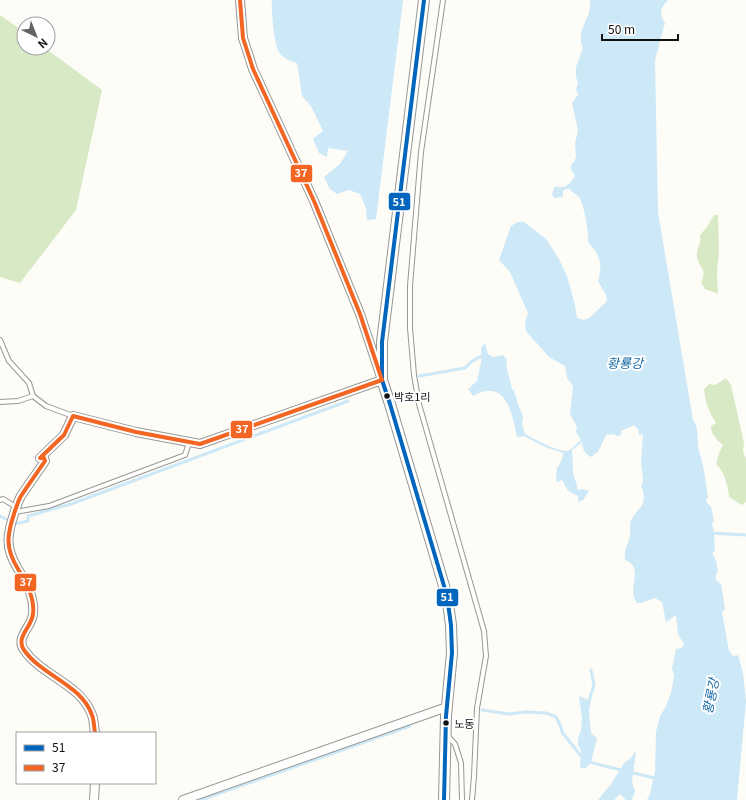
<svg xmlns="http://www.w3.org/2000/svg" width="746" height="800" viewBox="0 0 746 800" font-family="Georgia,'Noto Sans KR',serif">
  <style>
    .forest { fill: #d8eac5 }
    .water { fill: #cde8f7 }
    .lines { fill: none; stroke-linecap: round; stroke-linejoin: round }
    .stream { stroke: #cde8f7; stroke-width: 3 }
    .service-casing { stroke: #979795; stroke-width: 6 }
    .minor-casing { stroke: #979795; stroke-width: 10 }
    .tertiary-casing { stroke: #979795; stroke-width: 12 }
    .service { stroke: #fffffe; stroke-width: 4 }
    .minor { stroke: #fffffe; stroke-width: 8 }
    .tertiary { stroke: #fffffe; stroke-width: 10 }
    .bus-1-casing { stroke: #fff; stroke-width: 7 }
    .bus-2-casing { stroke: #fff; stroke-width: 7 }
    .bus-1 { stroke: #0065bd; stroke-width: 4 }
    .bus-2 { stroke: #f26522; stroke-width: 4 }
    .bus-dot { fill: #111; stroke: #fff; stroke-width: 1.5 }
    .labels { text-anchor: middle; dominant-baseline: central; stroke-width: 4; stroke-linejoin: round; paint-order: stroke }
    .bus-label { font-size: 11px; fill: #111; stroke: #fff; text-anchor: start }
    .water-label { font-size: 13px; font-style: italic; fill: #1768a6; stroke: #fff }
    .line-badge { stroke: #fff; stroke-width: 1.5 }
    .badge-label { font-size: 11px; text-anchor: middle; font-weight: bold; fill: #fff }
  </style>
  <rect width="100%" height="100%" fill="#fdfcf7"/>
  <g class="forest">
    <path d="M0,15l24,17v16h21l57,42 -26,120 -56,73 -20,-6z"/>
    <path d="M714,215h4l1,37 -2,21 1,21 -13,-5 -4,-7c7,-14 -2,-13 -4,-25 -1,-6 2,-10 3,-15 1,-3 0,-5 0,-7l7,-8z"/>
    <path d="M726,378l5,7 13,58 -1,8 3,8v43l-4,3 -13,-8c0,-9 -6,-28 -13,-33l3,-11 4,-8 -2,-2 -3,-2 -6,-8 -1,-7 5,-3c-7,-11 -11,-21 -12,-34l5,-5 6,1z"/>
  </g>
  <g class="water">
    <path d="M272,0h131l-27,219 -9,1 -1,-12 -6,-14 -11,-4 -12,4 -7,-5 -6,-12 16,-13 8,-13 -20,-3 -1,9 -8,-4 -6,-14 10,-8 -12,-25 -9,-10 -5,-33c-7,-2 -13,-4 -18,-11 -5,-7 -8,-43 -7,-52z"/>
    <path d="M590,0h78c-7,8 -10,12 -3,23l-10,37 3,152 35,208c7,9 3,21 6,31 5,15 7,31 9,47l-2,2 1,3 4,4 3,14 -2,2 2,10 1,18 -3,2 4,8 2,11 -2,1v7l5,4 4,25 -3,3 7,39 4,5 5,-1 5,18 3,28 -9,99h-90l3,-6 5,-22 1,-40 4,-16 6,-10 5,-13 3,-17 -2,-8 4,-19 6,-1 2,-4 -6,-10 -2,-19 -10,7 -4,-20 -7,-4 -14,5h-4c-1,-2 -3,-4 -3,-6 -4,-11 9,-31 -9,-37 -1,-13 3,-13 5,-25 1,-4 -1,-11 1,-15 8,-14 18,-15 10,-34l2,-5 -2,-19 2,-28 -4,1 -1,-6 -4,-4 -13,6v4l-4,1 -4,-2 -7,1 -8,17 -7,5c-7,-4 -8,-7 -9,-15l-10,8 1,22 5,18 5,-1 6,2 -6,9 -5,2v-6l-10,-5 -6,-11 -4,2 -2,-1c1,-4 0,-9 1,-13 3,-5 6,-8 6,-15l-18,-6 -21,-11 -7,1c-5,-24 -11,-60 -44,-41l-5,-7 9,-8 5,-23 -1,-10 4,-5 3,11 5,3 10,-2 4,5 -1,5 6,24 2,2 5,16 4,9 -1,8 3,10c9,5 32,17 41,17 5,0 11,-8 15,-11l-5,-8 1,-5 -7,-13 3,-28 -6,-8 -2,-12 -16,-9 -23,-26 -1,-8 3,-10 -18,-41 -11,-12 12,-34 7,-4h6l22,17 13,20 8,17 8,29 2,13 7,2 5,-2 18,-17 -1,-6 -8,-14c5,-17 2,-26 -10,-39 1,-9 -4,-38 -9,-45 -3,-3 -7,-5 -10,-8h-3l-3,2v6l-9,1 -2,-4 3,-8c10,4 15,-2 20,-10l-4,-7v-4l4,-5 1,-4 -1,-12 3,-14 -6,-27 6,-8 -2,-6 2,-6 -2,-6v-10l7,-19c-6,-12 1,-23 6,-35 1,-4 1,-9 1,-13z"/>
    <path d="M579,696l9,4h3l-2,11 2,22 6,5 -6,24 -5,6h-6l1,-17 -3,-6v-6l3,-8 1,-12z"/>
    <path d="M636,751l-4,31 3,9 -3,9h-6l-6,-6 -6,6h-16l13,-16 14,-22 5,-3z"/>
  </g>
  <g class="lines">
    <g class="stream">
      <path d="M419,376l46,-8 6,-6 10,-6 4,5"/>
      <path d="M0,516l8,4"/>
      <path d="M14,524l14,-3v-5l43,-12 277,-103"/>
      <path d="M710,533l36,2"/>
      <path d="M588,704l6,-19 -3,-15"/>
      <path d="M482,710l27,4 17,-2 20,1 10,4 5,10 1,5 23,29 40,10"/>
      <path d="M630,772l28,7"/>
      <path d="M201,800l209,-74"/>
    </g>
    <defs>
      <g id="service">
        <path d="M443,0l-22,152 -11,134v42l4,47 5,29 65,227 2,25 -9,52 -3,68 -2,24"/>
        <path d="M0,340l9,21 20,22 4,13 13,10 27,10"/>
        <path d="M0,402l18,-1 15,-5"/>
        <path d="M0,500l3,-1 13,8"/>
        <path d="M15,512l34,-6 136,-51 4,-12"/>
        <path d="M447,735l8,9 6,19 1,37"/>
      </g>
      <g id="minor">
        <path d="M95,733c-1,-6 -1,-13 -3,-18 -11,-31 -50,-39 -68,-65 -9,-13 8,-23 9,-36 2,-16 -7,-32 -15,-45 -13,-21 -11,-34 -4,-55 2,-6 4,-13 7,-18 7,-11 16,-23 24,-35l-1,-3h-4l24,-23 9,-19 63,16 64,12 182,-64 -22,-66 -46,-113 -61,-132 -10,-31 -3,-38"/>
        <path d="M94,800l1,-17"/>
        <path d="M183,800l264,-93"/>
      </g>
      <path id="tertiary" d="M424,0l-42,342v38l8,24 57,192 4,29 1,28 -6,63 -2,84"/>
    </defs>
    <use href="#service" class="service-casing"/>
    <use href="#minor" class="minor-casing"/>
    <use href="#tertiary" class="tertiary-casing"/>
    <use href="#service" class="service"/>
    <use href="#minor" class="minor"/>
    <use href="#tertiary" class="tertiary"/>
    <defs>
      <path id="bus-1" d="M424,0l-42,342v38l8,24 57,192 4,29 1,28 -6,63 -2,84"/>
      <path id="bus-2" d="M95,733c-1,-6 -1,-13 -3,-18 -11,-31 -50,-39 -68,-65 -9,-13 8,-23 9,-36 2,-16 -7,-32 -15,-45 -13,-21 -11,-34 -4,-55 2,-6 4,-13 7,-18 7,-11 16,-23 24,-35l-1,-3h-4l24,-23 9,-19 63,16 64,12 182,-64 -22,-66 -46,-113 -61,-132 -10,-31 -3,-38"/>
    </defs>
    <use href="#bus-1" class="bus-1-casing"/>
    <use href="#bus-2" class="bus-2-casing"/>
    <use href="#bus-1" class="bus-1"/>
    <use href="#bus-2" class="bus-2"/>
  </g>
  <g class="bus-dot">
    <circle cx="387" cy="396" r="3.5"/>
    <circle cx="446" cy="723" r="3.5"/>
  </g>
  <g class="labels">
    <g class="bus-label">
      <text x="394" y="396">박호1리</text>
      <text x="454" y="723">노동</text>
    </g>
    <g class="water-label">
      <text x="625" y="362">황룡강</text>
      <text transform="translate(710 696) rotate(-78)">황룡강</text>
    </g>
  </g>
  <g class="line-badge">
    <rect x="290" y="164" width="23" height="19" rx="4" fill="#f26522"/>
    <rect x="388" y="192" width="23" height="19" rx="4" fill="#0065bd"/>
    <rect x="230" y="420" width="23" height="19" rx="4" fill="#f26522"/>
    <rect x="14" y="573" width="23" height="19" rx="4" fill="#f26522"/>
    <rect x="436" y="588" width="23" height="19" rx="4" fill="#0065bd"/>
  </g>
  <g class="badge-label">
    <text x="301" y="177">37</text>
    <text x="399" y="206">51</text>
    <text x="242" y="433">37</text>
    <text x="26" y="586">37</text>
    <text x="447" y="601">51</text>
  </g>
  <rect x="16" y="732" width="140" height="52" fill="#ffffff" stroke="#a0a0a0"/>
  <rect x="24" y="745" width="20" height="6" fill="#0065bd" stroke="#a0a0a0"/>
  <text x="52" y="752" font-size="12" fill="#111111">51</text>
  <rect x="24" y="765" width="20" height="6" fill="#f26522" stroke="#a0a0a0"/>
  <text x="52" y="772" font-size="12" fill="#111111">37</text>
  <g transform="translate(36 36) rotate(137)"><circle r="19" fill="#ffffff" stroke="#a0a0a0"/>
  <path d="M0-3L7 15L0 10L-7 15Z" fill="#646362"/>
  <text y="-6" font-size="11" font-weight="bold" text-anchor="middle" fill="#111111">N</text>
  </g>
  <path d="M602 34v6h76v-6" fill="none" stroke="#111111" stroke-width="2"/>
  <text x="608" y="34" font-size="12" fill="#111111" stroke="#ffffff" stroke-width="3" paint-order="stroke">50 m</text>
</svg>
